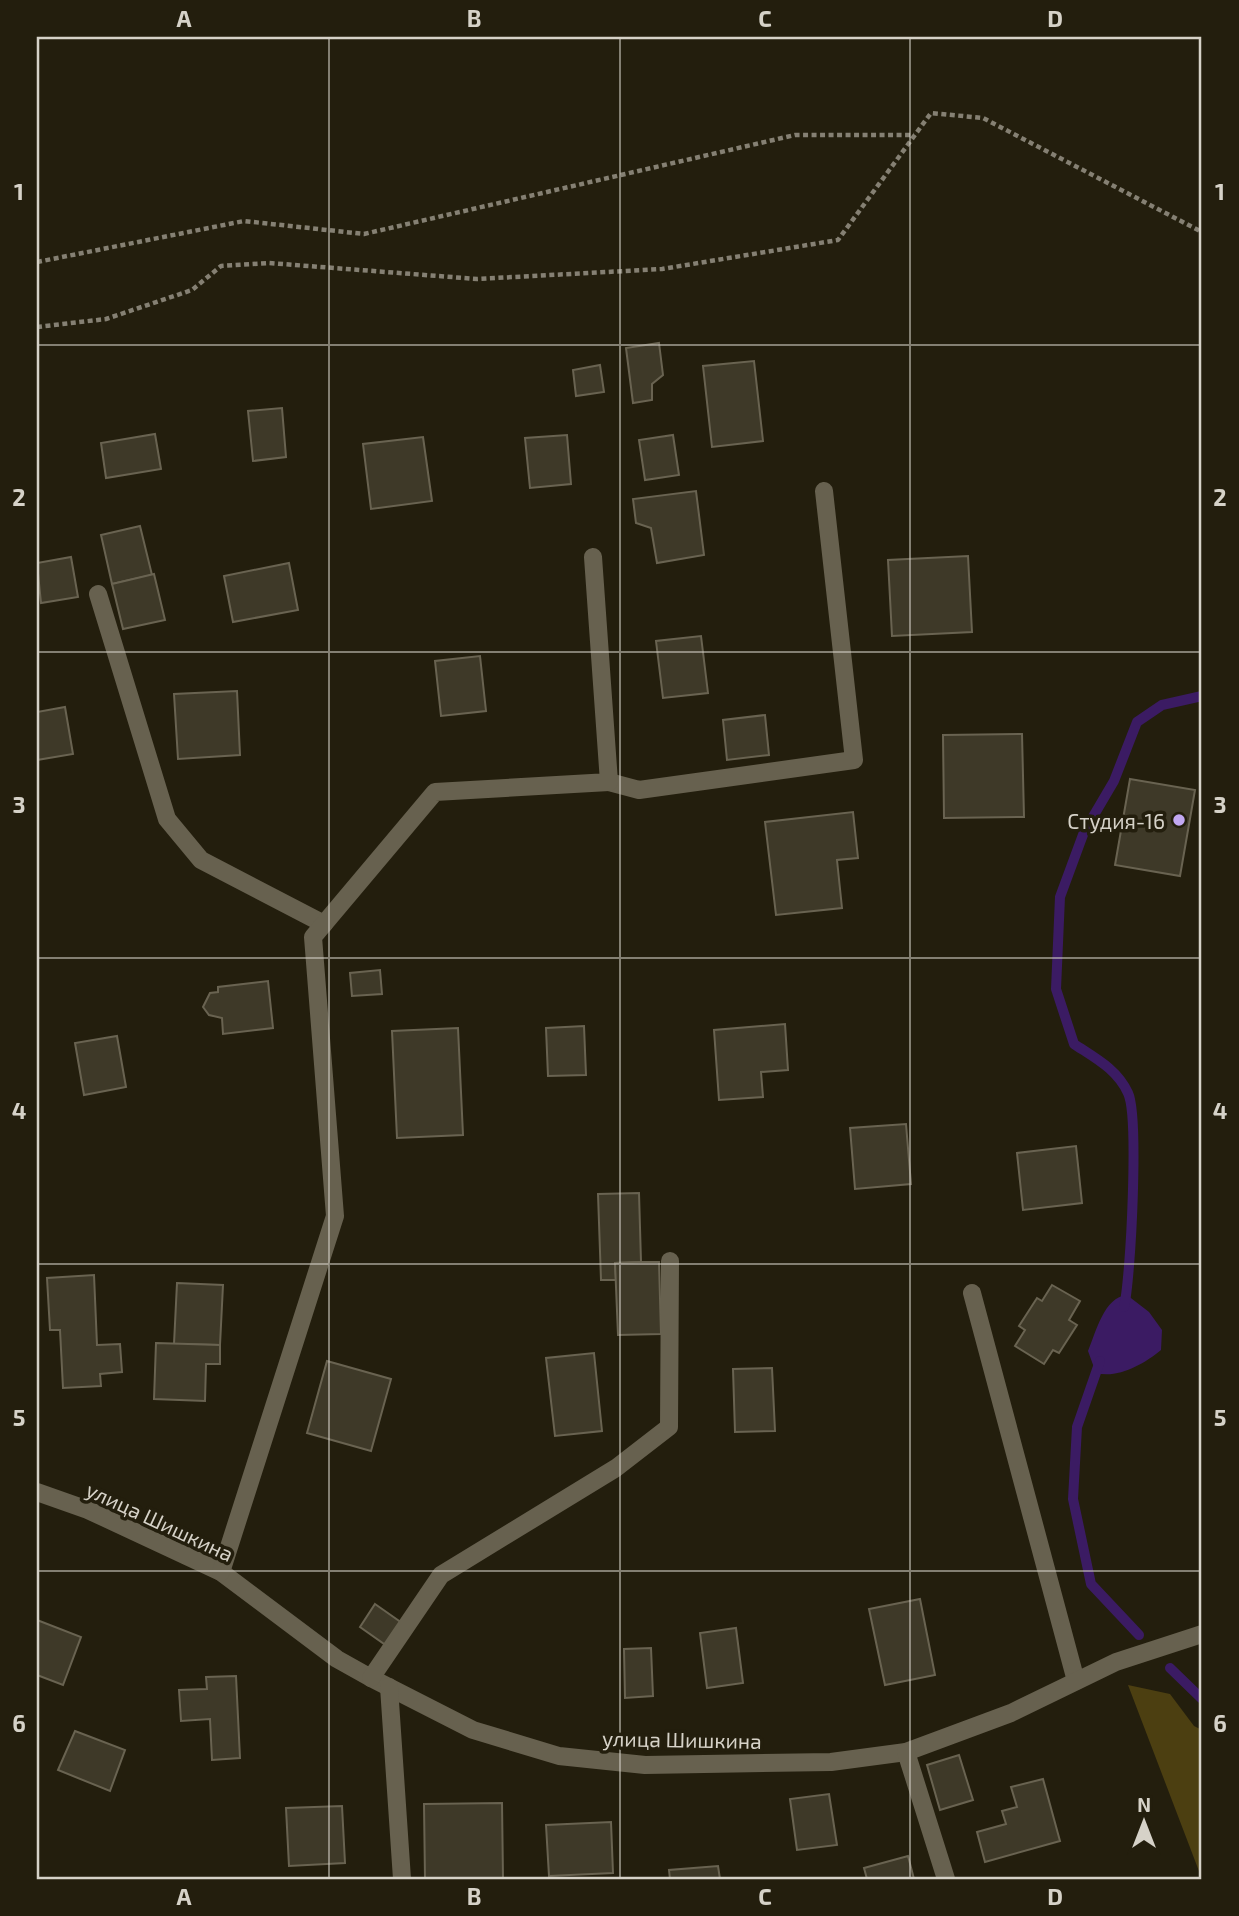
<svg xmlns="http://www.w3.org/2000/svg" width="1239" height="1916" viewBox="0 0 1239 1916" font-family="'Exo 2',sans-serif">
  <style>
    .green { fill: #4c3f11 }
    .water { fill: #3b1b63 }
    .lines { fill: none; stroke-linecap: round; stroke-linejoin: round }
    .stream { stroke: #3b1b63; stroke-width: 10 }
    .building { fill: #3e3928; stroke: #696351; stroke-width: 2 }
    .path { stroke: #858073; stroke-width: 4.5; stroke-dasharray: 5 3.5; stroke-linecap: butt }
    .minor { stroke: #67614f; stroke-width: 18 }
    .grid { fill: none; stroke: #d6d2c8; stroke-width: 2; stroke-opacity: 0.55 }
    .poi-dot { fill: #c2a8f2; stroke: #231e0d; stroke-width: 2.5 }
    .labels { text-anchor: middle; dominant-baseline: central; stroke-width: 7; stroke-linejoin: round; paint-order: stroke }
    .poi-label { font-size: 21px; fill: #d6d2c8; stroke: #231e0d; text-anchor: end }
    .street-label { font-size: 21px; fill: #d6d2c8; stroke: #231e0d }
    .neatline { fill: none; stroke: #d6d2c8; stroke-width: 2.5 }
    .grid-label { font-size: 23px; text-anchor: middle; font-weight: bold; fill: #d6d2c8 }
  </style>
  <rect width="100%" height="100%" fill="#231e0d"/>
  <path class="green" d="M1128,1685l42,9 24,32 8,4v149z"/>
  <path class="water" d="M1127,1295l22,17 13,18 -1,20c-17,14 -43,29 -65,23l-8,-22c8,-19 16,-54 39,-56z"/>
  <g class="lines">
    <g class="stream">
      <path d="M1124,1307c7,-30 15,-191 4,-214 -11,-24 -33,-35 -54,-49l-18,-55 4,-92 24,-65 30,-51 23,-59 25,-17 40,-9"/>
      <path d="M1100,1361l-23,66 -4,72 18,85 48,51"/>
      <path d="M1170,1668l32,31"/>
    </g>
  </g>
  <g class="building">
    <path d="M659,343l4,32 -11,9v16l-19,3 -7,-55z"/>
    <path d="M754,361l9,80 -51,6 -9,-81z"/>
    <path d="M600,365l4,27 -28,4 -3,-26z"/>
    <path d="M282,408l4,49 -33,4 -5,-50z"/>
    <path d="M155,434l6,35 -55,9 -5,-35z"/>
    <path d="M567,435l4,49 -41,4 -5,-50z"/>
    <path d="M673,435l6,40 -34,5 -6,-40z"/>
    <path d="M423,437l9,64 -61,8 -8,-65z"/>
    <path d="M696,491l8,64 -47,8 -6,-35 -15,-5 -3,-24z"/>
    <path d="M140,526l12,49 -40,9 -11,-49z"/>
    <path d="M968,556l4,76 -80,4 -4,-76z"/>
    <path d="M71,557l7,40 -37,6 -4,-40z"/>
    <path d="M289,563l9,47 -65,12 -9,-46z"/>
    <path d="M154,574l11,46 -42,9 -11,-45z"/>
    <path d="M701,636l7,57 -45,5 -7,-57z"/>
    <path d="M480,656l6,55 -45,5 -6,-55z"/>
    <path d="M237,691l3,64 -62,4 -4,-65z"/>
    <path d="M65,707l8,47 -36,6v-48z"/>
    <path d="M765,715l4,40 -42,5 -4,-40z"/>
    <path d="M1022,734l2,83 -80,1 -1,-83z"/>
    <path d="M1130,779l65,11 -15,86 -65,-11z"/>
    <path d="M853,812l5,46 -21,2 5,48 -66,7 -11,-93z"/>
    <path d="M380,970l2,24 -30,2 -2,-23z"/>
    <path d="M268,981l5,47 -50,6 -1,-16 -13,-3 -6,-8 7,-14 8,-1v-5z"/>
    <path d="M785,1024l3,46 -27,2 2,25 -44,3 -5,-70z"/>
    <path d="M584,1026l2,49 -38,1 -2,-48z"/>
    <path d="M458,1028l5,107 -66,3 -5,-107z"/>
    <path d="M117,1036l9,51 -42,8 -9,-52z"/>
    <path d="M906,1124l5,60 -56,5 -5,-61z"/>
    <path d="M1076,1146l6,57 -59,7 -6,-57z"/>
    <path d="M639,1193l2,69 -26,1 1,17h-15l-3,-86z"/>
    <path d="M641,1262h18l2,72 -43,1 -3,-72z"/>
    <path d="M94,1275l3,70 23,-1 2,28 -22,2 1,12 -38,2 -3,-58h-10l-3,-52z"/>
    <path d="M177,1283l46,2 -3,60 -46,-1z"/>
    <path d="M1052,1285l28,16 -11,19 8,5 -18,28 -6,-3 -9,14 -29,-18 10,-16 -6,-4 18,-28 5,3z"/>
    <path d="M156,1343l64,2v19h-14l-1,37 -51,-2z"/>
    <path d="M594,1353l8,78 -47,5 -9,-78z"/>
    <path d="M327,1361l64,18 -20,72 -64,-18z"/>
    <path d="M772,1368l3,63 -40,1 -2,-63z"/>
    <path d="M920,1599l15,76 -50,10 -16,-76z"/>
    <path d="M375,1604l27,19 -15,23 -27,-19z"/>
    <path d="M37,1620l44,17 -18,48 -26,-10z"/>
    <path d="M736,1628l7,55 -36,5 -7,-55z"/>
    <path d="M651,1648l2,48 -28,2 -1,-49z"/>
    <path d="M236,1676l4,82 -28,2 -2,-41 -29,2 -2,-31 28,-1 -1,-12z"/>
    <path d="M75,1731l50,19 -15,41 -52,-21z"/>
    <path d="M959,1755l14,45 -33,10 -13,-45z"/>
    <path d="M1043,1779l17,62 -75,21 -8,-30 29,-8 -4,-13 15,-4 -6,-20z"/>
    <path d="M829,1794l8,51 -40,5 -7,-51z"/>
    <path d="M502,1803l1,76h-78l-1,-75z"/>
    <path d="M342,1806l3,57 -56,3 -3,-58z"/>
    <path d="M611,1822l2,51 -64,3 -3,-51z"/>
    <path d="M908,1856l6,23h-47l-3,-11z"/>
    <path d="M718,1866l2,13h-50l-1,-9z"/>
  </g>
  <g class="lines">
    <g class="path">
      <path d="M37,262l207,-41 120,13 431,-99h119"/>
      <path d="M37,327l69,-8 86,-29 29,-24 48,-3 208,16 185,-10 176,-29 93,-127 52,5 219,114"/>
    </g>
    <g class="minor">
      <path d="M98,594l69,225 34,41 123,64"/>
      <path d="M609,782l30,8 215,-30 -30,-269"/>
      <path d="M972,1293l104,388"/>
      <path d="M37,1492l51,18 133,62 116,87 34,19 102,52 86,26 86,9 186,-3 75,-10 105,-39 105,-51 86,-28"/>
      <path d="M221,1572l114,-356 -22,-279 122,-145 174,-10 -16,-225"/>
      <path d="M371,1678l70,-103 175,-107 53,-41 1,-166"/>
      <path d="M389,1687l13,192"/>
      <path d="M906,1752l40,127"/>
    </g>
  </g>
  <path class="grid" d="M329,37v1842M620,37v1842M910,37v1842M37,345h1165M37,652h1165M37,958h1165M37,1264h1165M37,1571h1165"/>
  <circle class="poi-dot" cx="1179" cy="820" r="7"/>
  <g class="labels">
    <g class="poi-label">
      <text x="1165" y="820">Студия-16</text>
    </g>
    <g class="street-label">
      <text transform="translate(160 1521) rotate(25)">улица Шишкина</text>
      <text transform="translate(682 1739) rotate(1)">улица Шишкина</text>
    </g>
  </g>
  <rect width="1239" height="1916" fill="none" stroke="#231e0d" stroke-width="77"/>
  <g transform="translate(1144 1822)" stroke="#231e0d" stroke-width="5" paint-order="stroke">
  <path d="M0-5L12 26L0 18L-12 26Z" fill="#d6d2c8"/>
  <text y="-10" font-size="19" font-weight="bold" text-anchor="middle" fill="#d6d2c8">N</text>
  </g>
  <rect x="38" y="38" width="1162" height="1840" class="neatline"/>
  <g class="grid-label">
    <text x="184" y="27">A</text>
    <text x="474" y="27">B</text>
    <text x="765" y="27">C</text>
    <text x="1055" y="27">D</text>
    <text x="19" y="200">1</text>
    <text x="1220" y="200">1</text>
    <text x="19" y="506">2</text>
    <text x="1220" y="506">2</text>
    <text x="19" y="813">3</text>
    <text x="1220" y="813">3</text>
    <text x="19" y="1119">4</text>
    <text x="1220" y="1119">4</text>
    <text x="19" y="1426">5</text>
    <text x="1220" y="1426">5</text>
    <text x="19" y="1732">6</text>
    <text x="1220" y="1732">6</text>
    <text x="184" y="1905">A</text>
    <text x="474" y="1905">B</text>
    <text x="765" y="1905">C</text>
    <text x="1055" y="1905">D</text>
  </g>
</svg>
